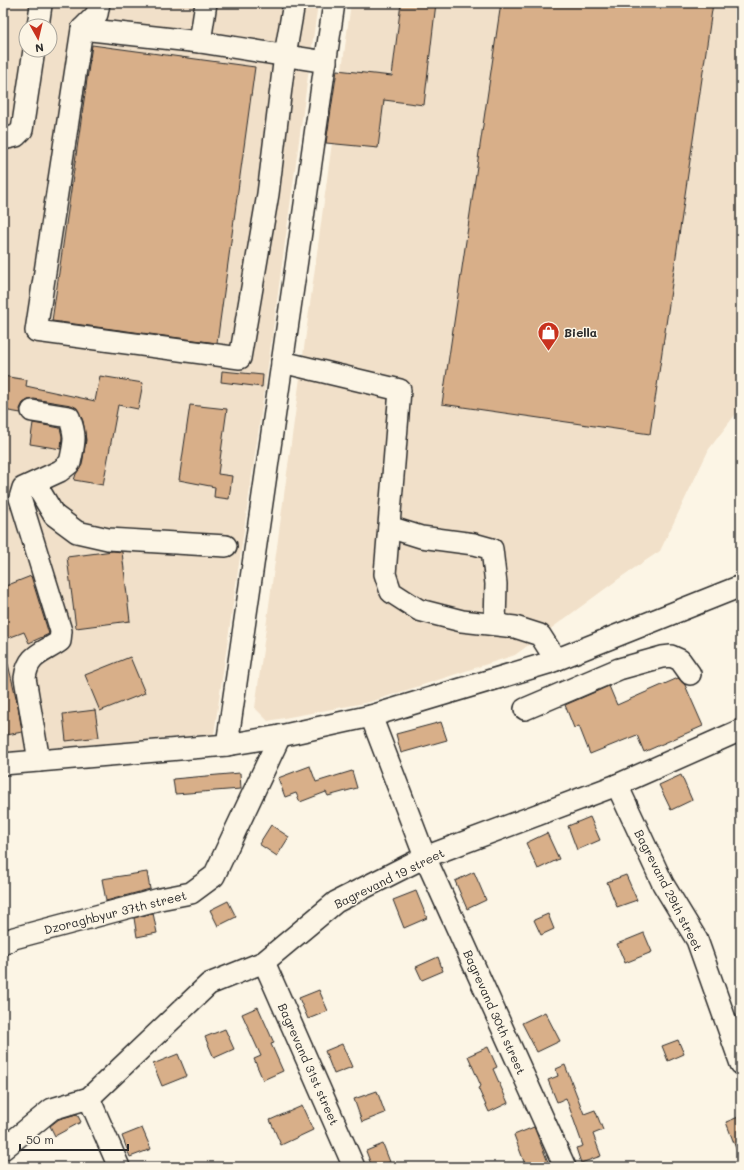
<svg xmlns="http://www.w3.org/2000/svg" width="744" height="1170" viewBox="0 0 744 1170" font-family="Mali,sans-serif">
  <style>
    .built { fill: #f1e0c9; fill-rule: evenodd }
    .building { fill: #d8af89; stroke: #2b2b2b }
    .lines { fill: none; stroke-linecap: round; stroke-linejoin: round }
    .minor-casing { stroke: #2b2b2b; stroke-width: 24 }
    .minor { stroke: #fcf5e5; stroke-width: 21 }
    .labels { text-anchor: middle; dominant-baseline: central; stroke-width: 3; stroke-linejoin: round; paint-order: stroke }
    .poi-label { font-size: 12px; font-weight: bold; fill: #2b2b2b; stroke: #fcf5e5; text-anchor: start }
    .street-label { font-size: 12px; fill: #2b2b2b; stroke: #fcf5e5 }
  </style>
  <rect width="100%" height="100%" fill="#fcf5e5"/>
  <filter id="ink" filterUnits="userSpaceOnUse"><feTurbulence type="fractalNoise" baseFrequency=".025" numOctaves="2"/><feDisplacementMap in="SourceGraphic" scale="8" xChannelSelector="R" yChannelSelector="G"/><feConvolveMatrix kernelMatrix="1 2 1 2 8 2 1 2 1" color-interpolation-filters="sRGB"/></filter>
  <g filter="url(#ink)">
    <g class="built">
      <path d="M3,3h315l-51,370 -53,361 -211,18zM26,26h24v24h-24z"/>
      <path d="M351,3h390v404l-32,42 -49,102 -36,24 -109,80 -145,47 -102,19 -13,-13z"/>
    </g>
    <g class="building">
      <path d="M401,3h35l-12,102 -40,-5 -6,48 -52,-5 11,-73 55,6z"/>
      <path d="M501,3h212l-63,431 -208,-30z"/>
      <path d="M92,45l163,22 -38,276 -165,-22z"/>
      <path d="M222,371l41,4 -1,12 -41,-5z"/>
      <path d="M3,376l24,4 -1,6 69,15 5,-25 43,7 -5,26 -20,-4 -15,80 -29,-5 2,-6 6,-9 4,-25 -3,-19 -6,-13 -6,-3 -37,-6 -6,1 -5,3 -3,6 1,4 -18,-3z"/>
      <path d="M190,405l37,4 -9,65 14,2 -3,23 -15,-2 1,-10 -36,-7z"/>
      <path d="M33,423l27,5 2,8 -1,13 -31,-5z"/>
      <path d="M113,551l9,1 8,69 -54,7 -9,-71z"/>
      <path d="M31,576l18,58 -20,9 -5,-11 -21,8v-53z"/>
      <path d="M130,657l15,36 -45,18 -15,-36z"/>
      <path d="M3,664h5l10,42 4,26 -15,3 -4,-17z"/>
      <path d="M678,678l7,7 18,41 -59,26 -7,-17 -47,19 -11,-28 -5,2 -9,-23 44,-19 8,19z"/>
      <path d="M95,710l4,27 -33,4 -3,-27z"/>
      <path d="M441,722l6,18 -46,13 -5,-19z"/>
      <path d="M310,766l6,16 36,-11 5,17 -29,8 -2,-4 -26,10 -4,-9 -11,4 -7,-19z"/>
      <path d="M240,773l1,16 -66,5 -2,-15z"/>
      <path d="M681,775l11,25 -21,10 -12,-25z"/>
      <path d="M590,817l10,23 -23,10 -9,-24z"/>
      <path d="M271,825l18,12 -12,19 -18,-12z"/>
      <path d="M547,833l12,26 -21,10 -12,-26z"/>
      <path d="M147,872l3,17 -44,12 -4,-22z"/>
      <path d="M474,872l12,28 -19,9 -12,-28z"/>
      <path d="M626,875l11,25 -20,7 -10,-25z"/>
      <path d="M416,891l11,27 -23,10 -11,-28z"/>
      <path d="M228,901l8,16 -18,9 -8,-16z"/>
      <path d="M153,913l4,20 -20,4 -3,-19z"/>
      <path d="M548,914l6,15 -13,6 -7,-15z"/>
      <path d="M644,933l8,19 -27,11 -8,-19z"/>
      <path d="M438,957l5,14 -21,9 -6,-13z"/>
      <path d="M319,990l9,21 -20,8 -9,-21z"/>
      <path d="M258,1007l16,36 -3,1 12,27 -20,9 -9,-21 7,-3 -19,-42z"/>
      <path d="M545,1012l15,29 -23,11 -15,-29z"/>
      <path d="M225,1029l9,20 -20,9 -9,-21z"/>
      <path d="M678,1040l6,14 -16,7 -6,-15z"/>
      <path d="M342,1044l10,23 -18,7 -9,-23z"/>
      <path d="M488,1047l9,20 -4,2 15,34 -19,9 -11,-24 3,-2 -13,-30z"/>
      <path d="M178,1054l9,22 -25,10 -9,-22z"/>
      <path d="M565,1065l19,49 11,-4 8,20 -10,4 8,22 -20,7 -5,-15 7,-2 -17,-48 -9,4 -9,-22 10,-4 -2,-7z"/>
      <path d="M377,1091l8,22 -23,9 -8,-23z"/>
      <path d="M302,1106l11,24 -32,15 -11,-25z"/>
      <path d="M77,1114l4,8 -26,14 -5,-10 9,-7z"/>
      <path d="M741,1116v43h-1l-14,-37z"/>
      <path d="M534,1127l14,35 -13,5h-9l-12,-32z"/>
      <path d="M142,1128l9,21 -21,8 -8,-21z"/>
      <path d="M383,1144l7,18 -12,5h-6l-6,-16z"/>
    </g>
    <g class="lines">
      <defs>
        <g id="minor">
          <path d="M99,3l-2,11 -15,15 -46,302 204,27 28,-164 17,-139 9,-52"/>
          <path d="M38,26l3,-21"/>
          <path d="M82,29l118,13 126,20"/>
          <path d="M200,42l6,-39"/>
          <path d="M3,139l13,-3 6,-6 12,-80"/>
          <path d="M282,362l118,28 -15,184 6,18 28,18 43,11 53,6 25,8 16,25"/>
          <path d="M32,411l37,6c8,20 5,26 1,46l-10,8 -37,17 -3,10 41,133 -1,10c-18,13 -32,13 -35,37l14,83"/>
          <path d="M35,483l19,32 23,17 31,7 118,7"/>
          <path d="M389,527l32,10 53,7 18,5 4,35 -1,40"/>
          <path d="M525,709l94,-40 43,-12 9,-1 9,4 10,14"/>
          <path d="M371,716l54,141 140,310"/>
          <path d="M227,745l107,-742"/>
          <path d="M3,764l224,-19 53,-9 91,-20 177,-53 193,-77"/>
          <path d="M617,785l46,99 34,56 44,124"/>
          <path d="M3,944l11,-6 146,-39 31,-6 23,-17 66,-140"/>
          <path d="M264,962l90,205"/>
          <path d="M89,1098l30,69"/>
          <path d="M3,1149l49,-40 37,-11 120,-114 55,-22 72,-60 89,-45 192,-72 124,-55"/>
        </g>
      </defs>
      <use href="#minor" class="minor-casing"/>
      <use href="#minor" class="minor"/>
    </g>
  </g>
  <defs>
    <symbol id="shop-pin" viewBox="-11 -11 22 30"><path d="M0 17L-7.5 6A9.5 9.5 0 1 1 7.5 6Z" fill="#c8321e" stroke="#fcf5e5"/><path d="M-5-2.5h2.3a2.7 3.5 0 0 1 5.4 0H5L5.5 6h-11ZM-1.5-2.5h3a1.5 2.3 0 0 0-3 0Z" fill="#fff"/></symbol>
  </defs>
  <g fill-rule="evenodd">
    <use href="#shop-pin" x="536" y="320" width="25" height="34"/>
  </g>
  <g class="labels">
    <g class="poi-label">
      <text x="564" y="332">Biella</text>
    </g>
    <g class="street-label">
      <text transform="translate(389 878) rotate(-26)">Bagrevand 19 street</text>
      <text transform="translate(669 890) rotate(63)">Bagrevand 29th street</text>
      <text transform="translate(115 912) rotate(-14)">Dzoraghbyur 37th street</text>
      <text transform="translate(495 1012) rotate(66)">Bagrevand 30th street</text>
      <text transform="translate(309 1064) rotate(66)">Bagrevand 31st street</text>
    </g>
  </g>
  <rect width="744" height="1170" fill="none" stroke="#fcf5e5" stroke-width="16"/>
  <rect x="8" y="8" width="728" height="1154" fill="none" stroke="#2b2b2b" stroke-width="1.5" filter="url(#ink)"/>
  <g transform="translate(38 38) rotate(172)"><circle r="19" fill="#fcf5e5" stroke="#a8a49b"/>
  <path d="M0-3L7 15L0 10L-7 15Z" fill="#c8321e"/>
  <text y="-6" font-size="11" font-weight="bold" text-anchor="middle" fill="#2b2b2b">N</text>
  </g>
  <path d="M20 1144v6h108v-6" fill="none" stroke="#2b2b2b" stroke-width="2"/>
  <text x="26" y="1144" font-size="12" fill="#2b2b2b" stroke="#fcf5e5" stroke-width="3" paint-order="stroke">50 m</text>
</svg>
